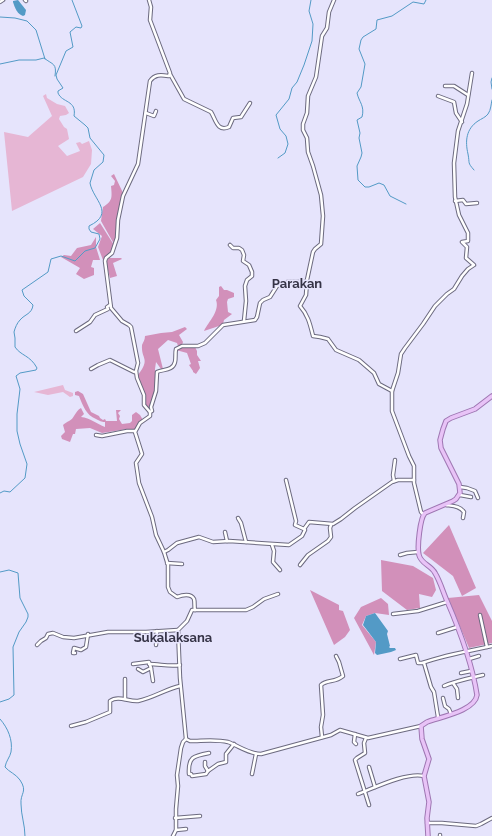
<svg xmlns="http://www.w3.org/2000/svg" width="492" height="836" viewBox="0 0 492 836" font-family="Raleway,sans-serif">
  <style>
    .green { fill: #e6b6d4 }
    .forest { fill: #d290ba }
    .water { fill: #539ac6 }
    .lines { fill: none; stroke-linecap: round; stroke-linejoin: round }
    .stream { stroke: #539ac6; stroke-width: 1 }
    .minor-casing { stroke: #6c6a7f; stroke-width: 4.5 }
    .major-casing { stroke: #9e76b2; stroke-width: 5.5 }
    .minor { stroke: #fff; stroke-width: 2.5 }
    .major { stroke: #e8c3f7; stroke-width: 3.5 }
    .labels { text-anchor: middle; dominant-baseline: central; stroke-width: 3; stroke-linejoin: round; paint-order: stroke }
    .quarter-label { font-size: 13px; font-weight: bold; fill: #353346; stroke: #e6e4fc }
  </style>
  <rect width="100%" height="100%" fill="#e6e4fc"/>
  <g class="green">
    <path d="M46,94l1,4 10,6 8,2 4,7 -3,2 -6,1 -1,3 5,8 3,2 2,10 -11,7 9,10 13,-5 -4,-8 4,-1 2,2 7,-3 3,9 -1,14 -8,13 -71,34 -8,-79 24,5 24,-21 -9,-20z"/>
    <path d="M63,385l2,5 8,3v3l-3,1 -7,-5 -15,3 -14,-3z"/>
  </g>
  <g class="forest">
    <path d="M114,174l10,21 -7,26 2,13 -5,10 -13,-23 2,-14c10,-6 9,-10 8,-21l3,-1 1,-4 -4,-5z"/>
    <path d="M100,223l14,22 -3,8 -8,7 -5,-13 4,-11 -9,-7z"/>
    <path d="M96,237v10l4,13h-7l-2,7 3,1v7l-10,4 -8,-5 4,-6 -19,-11 3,-2 7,1 6,-8 14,-3z"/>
    <path d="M109,258h12l1,1 -9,4 4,13 -7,2 -4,-16z"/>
    <path d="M221,286l3,4h3l7,3v4l-6,2 -1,3 1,10 4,2 -8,6 -1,4 -4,2 -15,5c5,-10 16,-20 12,-31l3,-4v-9z"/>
    <path d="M185,327l2,2 -8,6 4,7 -1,3 -4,1 -1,-3 -9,-3 -10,9 5,20h-2l-5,-7 -1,7 1,19 -6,22 -5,-5 1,-6 -8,-24c13,-17 3,-15 4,-30 1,-3 3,-5 3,-9l16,-3 11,-1z"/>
    <path d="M183,347h12l2,4v4l4,6h-3l2,7 -4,6 -3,-2v-1l-4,-6 2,-1 -4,-11 -11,-3z"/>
    <path d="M78,391l5,3 8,18 8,4 1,2 3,2 2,-1 1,2h11l-1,-11h5l-3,3 2,3 -1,3 3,5 8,-1 2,-2v-6l4,-3 4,3 3,5 -8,9h-8l-25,4 -12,-5 -14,1 -1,5h-2l-3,8 -8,-3 -1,-3 4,-4 -2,-7c2,-2 4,-3 6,-4 6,-3 6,-10 12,-13l3,6 -3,3c9,1 16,7 24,10v-5c-4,0 -5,-1 -9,-3 -10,-4 -13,-13 -17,-23l-4,-1v-3z"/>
    <path d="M449,525l27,63 -14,8 -9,-20 -30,-23z"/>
    <path d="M381,560l32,6 20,12 3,12 -4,7 -13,-3 1,14 -13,2 -25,-19z"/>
    <path d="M310,590l29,15v5l4,1 7,19 -5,7 -11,8z"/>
    <path d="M479,595l13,26v22l-23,5 -21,-50z"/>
    <path d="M381,598l7,6 1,11 -14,-2 -9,3 -4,9 14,17 -2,13 -20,-37 7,-11z"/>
  </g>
  <g class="water">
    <path d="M18,0l8,10 -1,5 -2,1c-6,-2 -8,-8 -10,-14v-1z"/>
    <path d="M375,613l13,18 -1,3 3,12 -1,1 1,1h5l1,2 -5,2 -14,3 -2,-2 1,-11 -13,-17 3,-9z"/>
  </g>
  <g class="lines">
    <g class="stream">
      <path d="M0,17l15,1 12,3 9,9 9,29"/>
      <path d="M0,64l19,-4h17l8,-2c9,7 13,5 11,18"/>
      <path d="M492,78l-1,4 1,7"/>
      <path d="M278,158l7,-5 3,-9 -2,-8 -6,-7 -4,-14 13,-16 3,-11 5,-6 7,-17 8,-24 1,-17 -4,-13 2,-11"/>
      <path d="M474,170c-7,-8 -4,-6 -6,-16 -3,-13 -2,-25 10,-33 3,-2 8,-4 10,-7 3,-4 3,-10 4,-14"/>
      <path d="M406,204l-16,-8 -6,-11 -5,-2 -10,4h-4l-7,-7 -1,-14 4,-9 1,-4 -3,-15 1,-5 -3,-13 5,-3c3,-11 -3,-15 -5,-24l4,-6 4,-23 -6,-15 2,-9 2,-3 13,-8 1,-9 15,-4 21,-14 11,2 2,-4"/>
      <path d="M0,493l4,-2 6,1 15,-14 2,-14 -7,-20 -3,-13v-17l3,-25 -4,-13 4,-3 16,-3 1,-2c-7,-13 -16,-12 -22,-21v-9l-1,-6c1,-4 3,-9 6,-12 5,-6 12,-6 13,-15l-9,-9 -2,-6 26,-18 3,-13 10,-3 14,5 10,-10 10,-3 5,-9 -1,-5 -8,-2 -2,-3v-3c27,-13 4,-26 1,-43l4,-13 9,-8 1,-7 -14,-17 -2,-10 -3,-3 -11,-9c3,-16 -12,-13 -16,-23v-2l5,-3 -6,-9 -1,-4 10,-24 7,-4 -3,-15 6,-5 5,1 1,-2 -10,-26"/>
      <path d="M0,572l9,-2 9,3 2,25 8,16v3l-2,5 -7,10 -6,15 1,48 -5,4 -9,3"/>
      <path d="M0,719c8,9 13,21 11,33 -1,5 -5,9 -6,15 4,5 11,7 15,13 8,12 0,13 1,24 0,11 4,21 4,32"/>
    </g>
    <defs>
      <g id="minor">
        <path d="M25,0l1,1"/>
        <path d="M149,0l2,7 -1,13 20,53 -1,3c-8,-1 -14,-2 -19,5l-12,83 -15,32 -5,24 -1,18 -5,15 -6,5 -1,3 6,47 11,13 7,4 2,2 7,36 -2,8 1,7 7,17v10l6,7v4l-10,7 -5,9 7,22 -6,9 3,20 13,34 4,18 8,17 4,13v22l2,5 7,5c5,-2 14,-4 17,2 1,3 0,8 1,11"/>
        <path d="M334,0l-5,12 -2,16 -5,8 -6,41 -8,19 -1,17 -4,11v6l4,8 1,14 5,14 8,29 2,21 -2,28 -6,5 -2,3 -6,28 -1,15 -6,11c8,9 10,18 13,30l7,1 8,2 8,11 23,10 15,13 5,11 13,7"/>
        <path d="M0,2l3,-2"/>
        <path d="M170,74l14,25 27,13c5,8 6,20 18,15l4,-9 8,-1 9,-14"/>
        <path d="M445,86h9l14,9"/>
        <path d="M438,96l16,6 2,11 6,9"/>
        <path d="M146,113l8,3 2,-5"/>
        <path d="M455,201l8,-1 3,4 11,-1"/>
        <path d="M230,245l3,3h6l3,2 2,5 -1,6 6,4 3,7v4l-5,4 -2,6 1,15 -2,20"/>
        <path d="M76,331l14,-9 5,-7 13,-6 -1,-2 3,-2"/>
        <path d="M91,369l7,-4 12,-5 24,12h2"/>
        <path d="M150,412l2,-1 -1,-4 5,-16 1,-19c6,-3 16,-1 18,-10 1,-4 0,-9 1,-13l6,-3h16l7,-3 18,-18 32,-5 2,-3 3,-14 3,-3 7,-3 7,-11 10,-4h20"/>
        <path d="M96,435l6,1 25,-5h8"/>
        <path d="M286,480l10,41 -1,4 9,4"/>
        <path d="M394,481l-1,-6 2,-15"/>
        <path d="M460,487l7,1 8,3 3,7"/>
        <path d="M460,495l11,2"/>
        <path d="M446,505c7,1 14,1 18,7l-1,6"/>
        <path d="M423,514l-2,-2 -7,-29v-17l-5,-10 -17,-45v-20l6,-18 3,-19 4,-6 18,-24 12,-18 12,-12 7,-5 8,-13 6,-7 6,-4 -8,-7 1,-11 -5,-5 6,-1v-8l-9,-18 -4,-18 -1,-34 4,-32 9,-27 5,-31"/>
        <path d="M238,518l3,5 5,19"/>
        <path d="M225,532l2,9"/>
        <path d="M272,545l2,6 -1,11 7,8"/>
        <path d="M164,552l4,-2 9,-7 22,-6 14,5 16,-1 60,4 13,-9 3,-6 -1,-1 5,-7 24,2 8,-5 14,-11 37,-26 6,-2h16"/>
        <path d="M400,555l7,-2 11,-1"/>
        <path d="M167,563l15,1"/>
        <path d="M300,565l8,-10 20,-14 3,-4 -1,-9 1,-3"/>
        <path d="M393,614l25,-3 29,-9"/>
        <path d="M480,615l7,32"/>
        <path d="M438,633l19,-6"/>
        <path d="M37,645l4,-4 5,-3 2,-4 5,-1 10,4 11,1 34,-6h38l32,-2"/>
        <path d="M156,645l1,-14"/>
        <path d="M75,653h-2l1,-5 7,2 5,-3 2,-13"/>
        <path d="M400,659l16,-4 2,8h4c23,-8 46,-12 70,-17"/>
        <path d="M469,659l10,-3"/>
        <path d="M424,663l7,24 3,5 4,25"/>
        <path d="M133,664l16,-2 2,6 2,13"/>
        <path d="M149,664c11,0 21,3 31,1"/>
        <path d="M138,669l5,3 8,-4"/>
        <path d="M461,673l10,-2"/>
        <path d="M125,679v20"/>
        <path d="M453,683l4,6 1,9"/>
        <path d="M444,686c11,-5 26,-8 39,-11"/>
        <path d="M443,698l2,8 4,3 2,5"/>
        <path d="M71,726l15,-4 24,-10v-11c8,-6 19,1 28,0 15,-3 28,-12 42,-15"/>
        <path d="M355,734l-1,8 2,2"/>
        <path d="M322,737l-1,-10 2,-12 -2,-30c6,-6 14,-2 22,-9l-4,-14 -3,-6"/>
        <path d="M366,738l-2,5 1,10 -8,5 -2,2 14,45"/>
        <path d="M186,739l4,2c12,0 26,-2 38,1 11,4 21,12 33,12l70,-19 9,-5 28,8 53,-12"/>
        <path d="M205,762v4l3,5 10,-7 8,-2v-8l8,-10"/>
        <path d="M369,767l6,20"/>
        <path d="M208,771l-2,3 -14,2 -1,-2h-2c-1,-17 4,-18 20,-21"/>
        <path d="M252,774l4,-20"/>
        <path d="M358,794c16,-6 48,-22 66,-18"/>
        <path d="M175,818l25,-2"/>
        <path d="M427,823h15l34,3 5,-2 11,-6"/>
        <path d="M176,830l10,-1"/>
        <path d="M173,836l3,-6v-21l2,-23 -1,-11 4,-27 2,-6 3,-3 -6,-61 -2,-48 9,-9 5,-11h54l7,-3 11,-8 14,-5"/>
        <path d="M440,836v-1"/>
      </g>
      <path id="major" d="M428,836l-1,-18 2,-16 -5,-26 5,-17 -7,-20 -1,-13 6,-4c13,-5 48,-11 50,-27 -5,-33 -17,-64 -30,-94 -4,-9 -7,-20 -12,-28 -4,-8 -14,-9 -16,-18 -2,-8 1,-37 6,-42l28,-12 3,-2 4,-6 -1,-9 -18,-36 -1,-8 3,-11 3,-8 5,-3 24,-9 17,-13"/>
    </defs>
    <use href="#minor" class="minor-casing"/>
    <use href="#major" class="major-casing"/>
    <use href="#minor" class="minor"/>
    <use href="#major" class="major"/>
  </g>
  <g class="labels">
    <g class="quarter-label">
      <text x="297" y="283">Parakan</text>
      <text x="173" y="637">Sukalaksana</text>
    </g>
  </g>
</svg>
